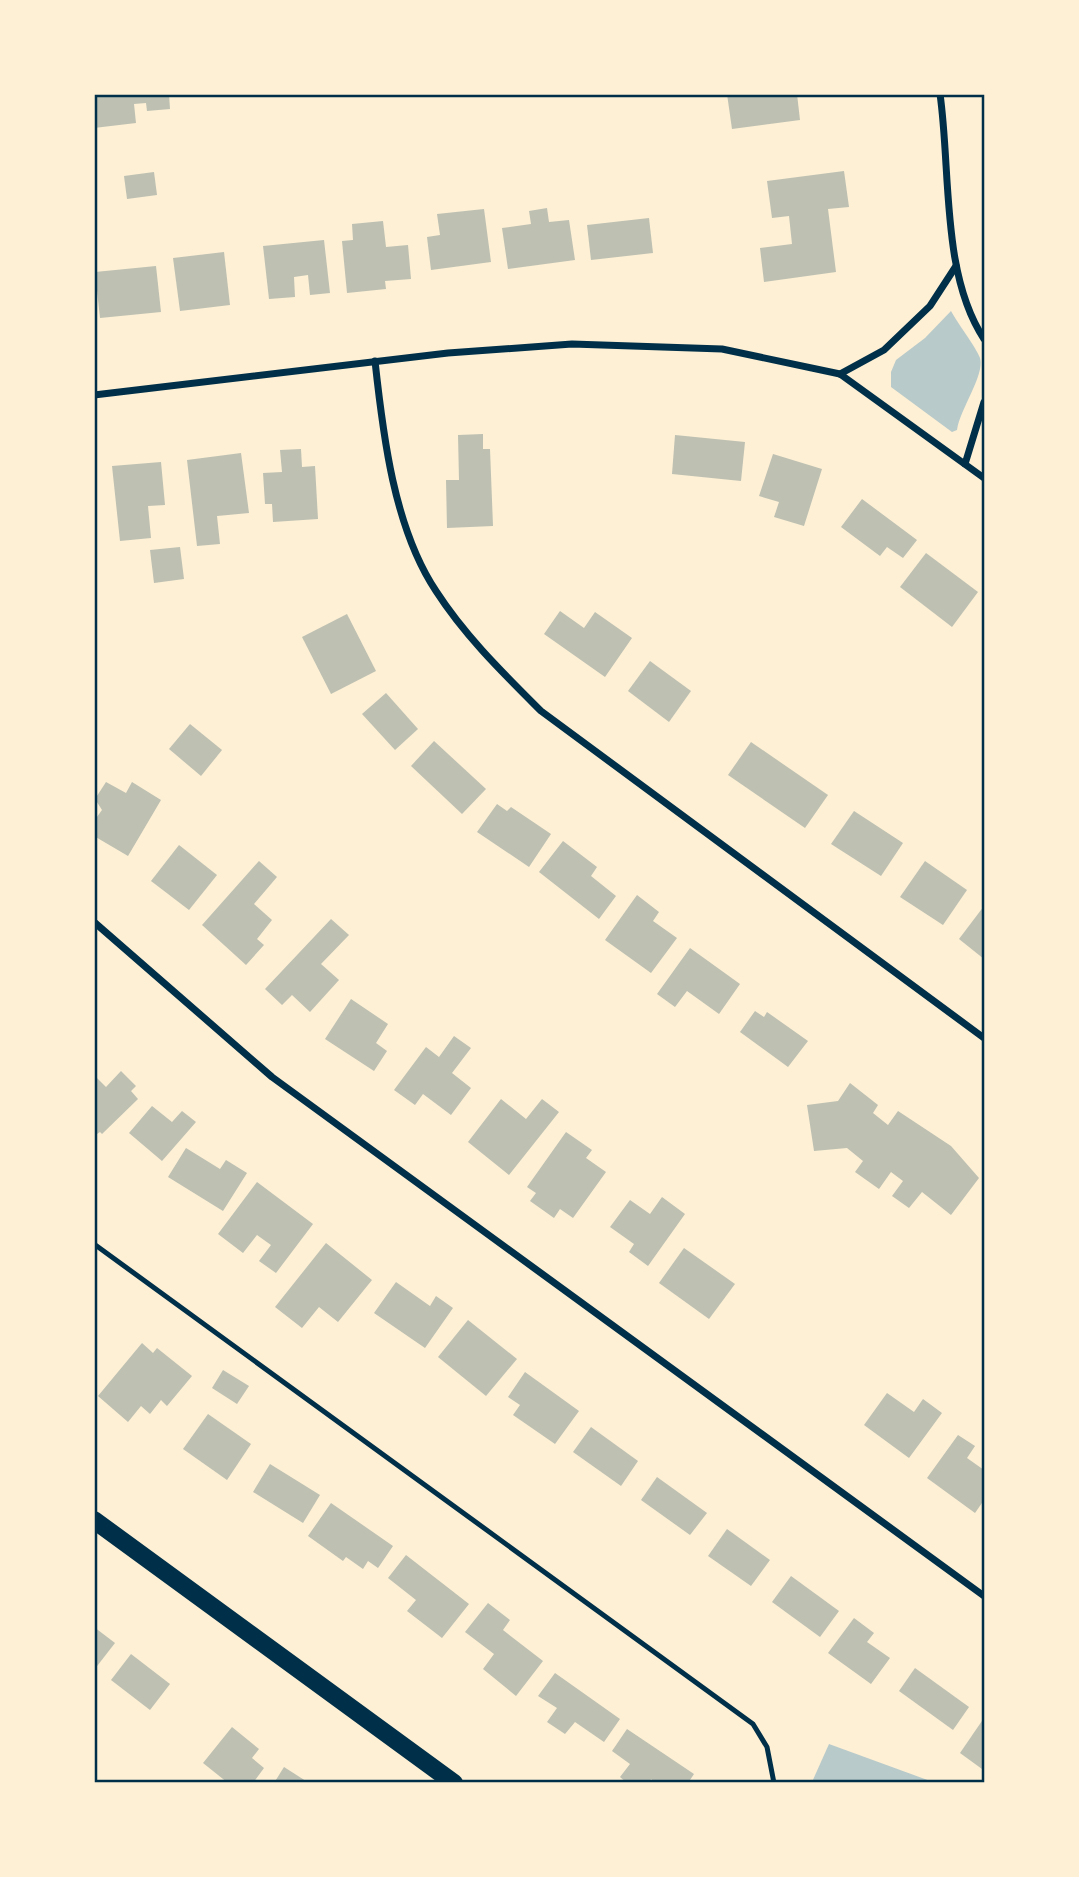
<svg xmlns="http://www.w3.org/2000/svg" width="1079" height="1877" viewBox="0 0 1079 1877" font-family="Roboto,sans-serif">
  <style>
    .green { fill: #b9caca }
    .building { fill: #bec0b2 }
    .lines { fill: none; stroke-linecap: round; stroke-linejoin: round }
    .service { stroke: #003049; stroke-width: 5 }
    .minor { stroke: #003049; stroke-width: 7 }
    .primary { stroke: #003049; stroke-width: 18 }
    .neatline { fill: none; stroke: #003049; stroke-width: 2.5 }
  </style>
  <rect width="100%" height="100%" fill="#fdf0d5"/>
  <g class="green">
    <path d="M951,311c7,13 25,36 29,47 5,17 -20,51 -23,72l-5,2 -61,-45v-15l5,-12 29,-22z"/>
    <path d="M829,1744l104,38h-121z"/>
  </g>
  <g class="building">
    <path d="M94,94h75l1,15 -23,2 -1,-8 -12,1 2,19 -42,5z"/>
    <path d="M727,94h70l3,26 -68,9z"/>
    <path d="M844,171l5,36 -21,2 8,63 -72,10 -4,-34 32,-4 -3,-28 -17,2 -5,-37z"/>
    <path d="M154,172l3,23 -30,4 -3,-23z"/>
    <path d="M547,208l2,14 20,-2 6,40 -67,9 -6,-41 29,-4 -2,-13z"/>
    <path d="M484,209l7,53 -60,8 -4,-33 13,-2 -3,-21z"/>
    <path d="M649,218l4,35 -62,7 -4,-35z"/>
    <path d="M383,221l3,26 22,-2 3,34 -26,2 1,8 -39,4 -5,-52 11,-1 -1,-16z"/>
    <path d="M324,240l6,53 -20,2 -2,-20 -14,2 1,20 -26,2 -6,-53z"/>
    <path d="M224,252l6,53 -50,6 -7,-53z"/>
    <path d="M156,266l5,46 -61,6 -5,-46z"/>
    <path d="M483,434v15h7l3,77 -46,2 -1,-48h13l-1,-45z"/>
    <path d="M675,435l70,7 -4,39 -69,-7z"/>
    <path d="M301,449l1,18 13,-1 3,53 -45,3 -1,-18h-7l-2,-31 19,-1 -2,-22z"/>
    <path d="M241,453l8,60 -32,3 3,28 -23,2 -10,-86z"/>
    <path d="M773,454l49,15 -18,57 -30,-9 5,-15 -20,-6z"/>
    <path d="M161,462l4,43 -17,1 3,32 -31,3 -8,-75z"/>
    <path d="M862,499l55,41 -14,18 -16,-11 -7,9 -39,-29z"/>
    <path d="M180,547l4,32 -30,4 -4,-33z"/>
    <path d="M926,553l52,39 -26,35 -52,-40z"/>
    <path d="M560,611l24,17 11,-16 37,26 -27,39 -61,-43z"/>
    <path d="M347,614l29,57 -45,23 -29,-57z"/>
    <path d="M650,661l41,30 -22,31 -41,-31z"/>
    <path d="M386,693l32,36 -23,21 -33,-36z"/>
    <path d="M190,724l32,26 -21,26 -32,-27z"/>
    <path d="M434,741l52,48 -24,25 -51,-48z"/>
    <path d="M751,742l77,53 -23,33 -77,-53z"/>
    <path d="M106,782l20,11 6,-11 29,18 -33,56 -34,-20v-15l8,-11 -7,-11z"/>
    <path d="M497,804l10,7 4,-4 40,27 -22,33 -52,-35z"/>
    <path d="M854,811l49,32 -22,33 -50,-32z"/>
    <path d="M563,841l34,26 -6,9 25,20 -17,23 -60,-47z"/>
    <path d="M179,845l38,30 -28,35 -38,-29z"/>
    <path d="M259,861l18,16 -23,27 18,16 -15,19 7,6 -18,20 -44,-40z"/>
    <path d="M925,861l42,29 -24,35 -43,-28z"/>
    <path d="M637,895l22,17 -6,9 24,17 -26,35 -46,-33z"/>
    <path d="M984,906v53l-25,-20z"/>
    <path d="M331,919l18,16 -28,29 18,16 -29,32 -18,-17 -10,10 -17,-16z"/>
    <path d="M690,948l50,36 -21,30 -32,-23 -12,16 -18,-13z"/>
    <path d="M351,999l37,25 -12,19 11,8 -13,20 -49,-32z"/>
    <path d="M755,1011l9,6 3,-5 41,29 -20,26 -48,-35z"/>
    <path d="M454,1036l17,12 -19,25 19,15 -20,27 -28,-21 -8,11 -21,-15 32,-43 13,10z"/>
    <path d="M121,1071l15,15 -5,5 7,8 -36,35 -2,-2 -6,4v-61l12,12z"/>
    <path d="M850,1083l28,22 -5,8 15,12 10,-14 53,35 28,32 -28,37 -29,-23 -13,16 -17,-12 11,-15 -12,-9 -12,17 -24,-17 8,-11 -16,-13 -33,3 -7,-46 31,-4z"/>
    <path d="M501,1099l25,20 16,-20 17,13 -50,63 -41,-33z"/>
    <path d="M152,1106l20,16 10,-11 14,11 -34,39 -33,-28z"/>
    <path d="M566,1132l26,18 -6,8 20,14 -33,46 -13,-9 -6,9 -24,-17 6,-8 -9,-6z"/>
    <path d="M186,1148l34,21 6,-9 21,13 -24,38 -55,-34z"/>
    <path d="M257,1182l56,42 -37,49 -17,-12 12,-16 -14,-10 -14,18 -25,-19z"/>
    <path d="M662,1197l23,17 -37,52 -19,-14 5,-8 -24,-17 20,-27 20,14z"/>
    <path d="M326,1243l46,37 -34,42 -19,-15 -17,21 -27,-21z"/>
    <path d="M684,1248l51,36 -26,35 -50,-36z"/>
    <path d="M396,1282l34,24 6,-10 17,12 -28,40 -51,-35z"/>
    <path d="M468,1320l49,39 -31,37 -48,-39z"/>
    <path d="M142,1343l11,10 4,-5 35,28 -25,30 -6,-6 -11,14 -9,-8 -13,16 -30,-26z"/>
    <path d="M223,1370l26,16 -12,18 -25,-16z"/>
    <path d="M525,1372l54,39 -24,33 -42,-29 7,-10 -12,-8z"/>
    <path d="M887,1393l27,19 9,-13 19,14 -33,45 -45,-33z"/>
    <path d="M208,1414l43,30 -24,36 -44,-31z"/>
    <path d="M591,1427l47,34 -17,25 -48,-34z"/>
    <path d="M958,1435l17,11 -8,12 17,12v30l-9,13 -48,-35z"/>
    <path d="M270,1464l50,31 -17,28 -50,-31z"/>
    <path d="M657,1477l50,36 -17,22 -49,-35z"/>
    <path d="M331,1503l62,43 -15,22 -10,-7 -5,8 -17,-12 -3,4 -35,-25z"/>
    <path d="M727,1529l43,31 -19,26 -43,-30z"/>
    <path d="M406,1555l63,49 -27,34 -35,-27 9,-11 -28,-22z"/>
    <path d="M791,1576l48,35 -19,26 -48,-35z"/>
    <path d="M488,1603l22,17 -7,10 40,31 -27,35 -33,-27 11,-15 -29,-22z"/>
    <path d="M854,1618l20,15 -7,9 23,16 -19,26 -43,-31z"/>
    <path d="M94,1627l21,16 -21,27z"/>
    <path d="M131,1654l39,30 -20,26 -39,-30z"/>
    <path d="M915,1668l54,39 -16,23 -54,-39z"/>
    <path d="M555,1673l65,46 -16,23 -29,-20 -10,12 -18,-12 10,-14 -19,-12z"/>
    <path d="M984,1718v47l-2,4 -22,-16z"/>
    <path d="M232,1727l27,22 -7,9 12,10 -11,15h-25l-25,-20z"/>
    <path d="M627,1729l67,45 -6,9h-33l-4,-4 -2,4h-22l-7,-6 10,-13 -18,-13z"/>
    <path d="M284,1767l25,16h-35z"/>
  </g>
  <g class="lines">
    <path class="service" d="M94,1244l659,480 14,23 7,36"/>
    <g class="minor">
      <path d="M940,94c11,77 1,180 44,245"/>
      <path d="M375,361c8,74 19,167 61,230 29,45 67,82 105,120l443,327"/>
      <path d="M840,374l44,-24 46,-44 26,-40"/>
      <path d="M94,395l354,-42 124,-9 150,5 118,25 144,104"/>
      <path d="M965,464l19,-62"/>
      <path d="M94,922l178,155 712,519"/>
    </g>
    <path class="primary" d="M94,1520l360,263"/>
  </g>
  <rect width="1079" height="1877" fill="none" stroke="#fdf0d5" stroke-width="192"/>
  <rect x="96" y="96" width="887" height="1685" class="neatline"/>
</svg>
